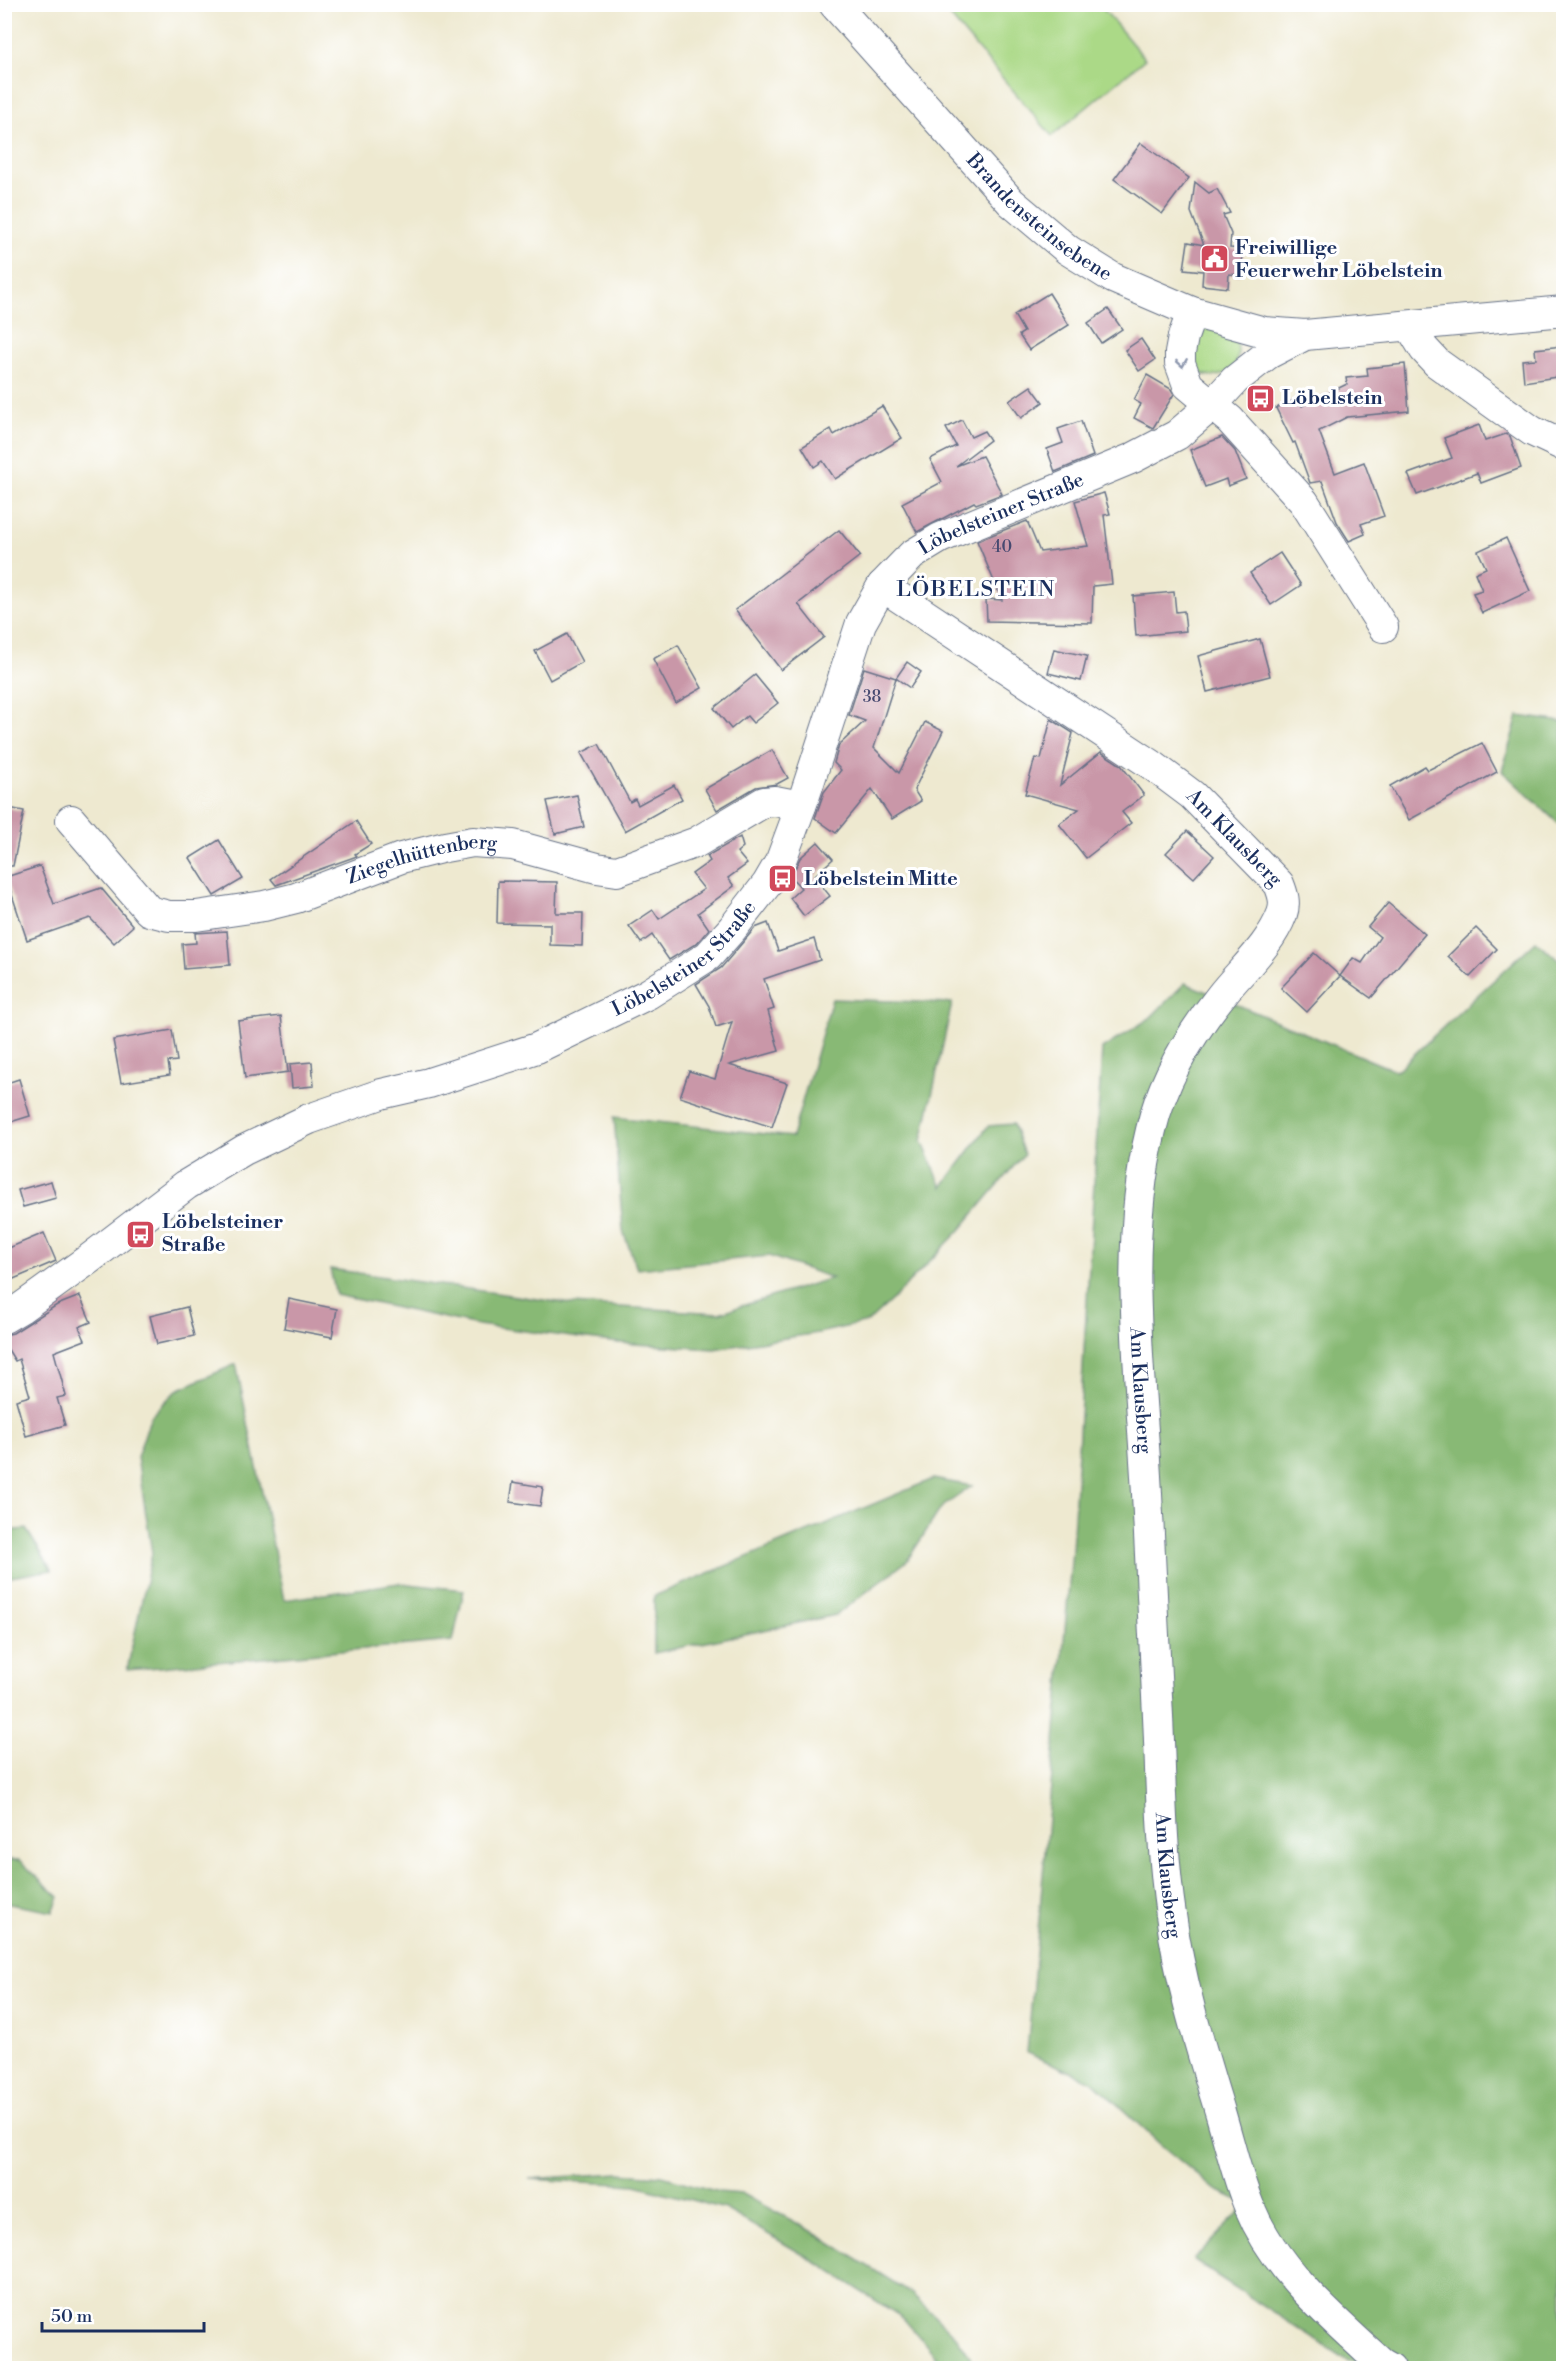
<svg xmlns="http://www.w3.org/2000/svg" width="1568" height="2373" viewBox="0 0 1568 2373" font-family="'Libre Bodoni',serif">
  <style>
    .green { fill: #abd987; stroke: #638472; stroke-width: 1.5 }
    .forest { fill: #88b974; stroke: #527469; stroke-width: 1.5 }
    .building { fill: #c997a8 }
    .lines { fill: none; stroke-linecap: round; stroke-linejoin: round }
    .minor-casing { stroke: #657086; stroke-width: 32 }
    .minor { stroke: #fff; stroke-width: 30 }
    .oneway { stroke: #8d97ae }
    .labels { text-anchor: middle; dominant-baseline: central; stroke-width: 6; stroke-linejoin: round; paint-order: stroke }
    .number-label { font-size: 16px; fill: #464970 }
    .street-label { font-size: 20px; fill: #1b2f5e; stroke: #fff }
    .poi-label { font-size: 20px; font-weight: bold; fill: #1b2f5e; stroke: #fff; text-anchor: start }
    .quarter-label { font-size: 22px; letter-spacing: 1.5px; fill: #1b2f5e; stroke: #fff }
  </style>
  <rect width="100%" height="100%" fill="#fff"/>
  <filter id="ink" filterUnits="userSpaceOnUse"><feTurbulence type="fractalNoise" baseFrequency=".0167" numOctaves="2"/><feDisplacementMap in="SourceGraphic" scale="12" xChannelSelector="R" yChannelSelector="G"/><feConvolveMatrix kernelMatrix="1 2 1 2 8 2 1 2 1" color-interpolation-filters="sRGB"/></filter>
  <filter id="wash" filterUnits="userSpaceOnUse"><feTurbulence type="fractalNoise" baseFrequency=".008" numOctaves="4" result="noise"/><feDisplacementMap in="SourceGraphic" scale="24" xChannelSelector="R" yChannelSelector="G"/><feGaussianBlur stdDeviation="1.35" result="paint"/><feColorMatrix in="noise" values="0 0 0 0 0 0 0 0 0 0 0 0 0 0 0 0 0 1.4 0 .05"/><feComposite in="paint" operator="in"/></filter>
  <g filter="url(#wash)">
    <rect width="100%" height="100%" fill="#eee9d0"/>
    <g class="green">
      <path d="M960,4l140,1 45,54 -93,77 -104,-122z"/>
      <path d="M1202,328l30,5c17,26 -4,52 -33,40l-12,-27z"/>
    </g>
    <g class="forest">
      <path d="M1518,716l45,6v106l-61,-57z"/>
      <path d="M1536,941l28,23 -1,1404h-153l-29,-5 -33,-2 -155,-101 54,-56 -31,-14 -55,-45 -69,-64 -65,-28 45,-502 30,-502 48,-31 35,-35 211,88z"/>
      <path d="M832,999l120,4 -30,138 20,46 46,-61 25,-2 11,30 -64,76 -66,68 -26,24 -50,11 -104,16 -95,-6 -141,-18 -142,-30 -6,-26 241,35 148,9 113,-35 -63,-22 -132,13 -14,-38 -9,-114 178,20z"/>
      <path d="M236,1364l48,236 115,-17 65,7 -11,51 -326,29 25,-117 -15,-96 14,-41 26,-26z"/>
      <path d="M933,1479l39,7 -31,22 -34,53 -71,54 -182,38v-57z"/>
      <path d="M26,1529l26,41 -47,8v-47z"/>
      <path d="M4,1860h15l40,37 -6,15 -48,-9z"/>
      <path d="M619,2173l43,3 57,16 23,2 68,36 101,63 45,43 22,32h-32l-43,-50 -84,-54 -94,-55 -90,-24 -106,-6z"/>
    </g>
    <g id="blocks">
      <g class="building">
        <path d="M1141,143l48,35 -27,36 -48,-35z"/>
        <path d="M1195,182l14,11 8,-4 13,24 -7,2 8,19 -1,14 14,1 -4,26 -11,-1 -1,14 -26,-3 1,-14 -19,-2 4,-27 16,3 -13,-33z"/>
        <path d="M1049,293l20,32 -40,25 -10,-15 5,-3 -10,-17z"/>
        <path d="M1108,309l14,20 -21,14 -13,-20z"/>
        <path d="M1141,339l14,21 -16,11 -14,-21z"/>
        <path d="M1563,346v30l-39,6 -2,-22 14,-1 -1,-10z"/>
        <path d="M1405,364l4,47 -62,6 -28,14 16,42 29,-11 20,54 -23,8 4,10 -16,7 -12,-19 -15,-41 -12,2 -15,-41 -2,1 -17,-35 22,-10 4,8 45,-22 -1,-6 22,-2 -1,-8z"/>
        <path d="M1147,375l24,14 3,5 -21,34 -19,-10 7,-14 -7,-4z"/>
        <path d="M1031,386l12,16 -22,16 -12,-17z"/>
        <path d="M882,406l20,32 -67,41 -12,-18 -9,6 -12,-20 29,-18 3,6z"/>
        <path d="M962,420l9,17 13,-6 6,9 -34,26 26,-10 20,38 -26,10 -2,-2 -57,30 -15,-29 40,-21 -12,-23 26,-13 -10,-18z"/>
        <path d="M1081,421l12,35 -38,16 -8,-23 16,-6 -5,-14z"/>
        <path d="M1479,425l6,16 21,-7 4,2 11,32 -40,15 -4,-10 -60,22 -9,-21 44,-16 -8,-20z"/>
        <path d="M1222,437l13,14 11,28 -18,7 -2,-7 -21,8 -15,-37z"/>
        <path d="M1104,493l6,21 -6,1 8,69 -19,2 -1,37 -105,-2 -1,-22 16,1 -25,-59 50,-20 13,31 48,-6 -13,-45z"/>
        <path d="M839,530l21,26 -62,48 26,33 -43,33 -46,-60z"/>
        <path d="M1506,538l24,53 -48,22 -9,-20 9,-3 -7,-17 11,-5 -8,-17z"/>
        <path d="M1280,553l21,32 -30,20 -21,-32z"/>
        <path d="M1174,592l2,20 8,-1 2,20 -50,5 -3,-40z"/>
        <path d="M567,634l15,28 -32,18 -15,-29z"/>
        <path d="M1260,639l10,37 -63,16 -9,-36z"/>
        <path d="M678,645l24,43 -26,15 -23,-44z"/>
        <path d="M1054,649l33,7 -6,25 -33,-8z"/>
        <path d="M907,662l14,10 -11,16 -14,-10z"/>
        <path d="M864,668l32,10 -22,70 25,25 26,-51 18,9 -29,59 7,11 -29,18 -20,-30 -36,44 -21,-15 9,-26 17,-22 -7,-7 5,-18 26,-24 -16,-6z"/>
        <path d="M755,675l23,28 -25,20 -6,-7 -16,13 -17,-21z"/>
        <path d="M1051,719l22,14 -13,52 41,-33 20,13 23,30 -22,17 9,11 -45,35 -27,-34 20,-15 -54,-15 10,-36 6,1z"/>
        <path d="M1482,743l15,29 -88,48 -19,-34 35,-20 3,4z"/>
        <path d="M599,744l31,58 5,-3 3,6 36,-20 8,14 -57,32 -44,-78z"/>
        <path d="M772,750l16,28 -11,6 -21,3 -39,23 -12,-21z"/>
        <path d="M577,795l7,32 -29,7 -8,-33z"/>
        <path d="M4,807l20,4 -11,55h-9z"/>
        <path d="M356,821l15,23 -16,10 2,2 -81,29 -5,-6z"/>
        <path d="M1187,831l27,25 -20,22 -28,-25z"/>
        <path d="M740,837l3,10 -6,5 10,12 -19,14 6,8 -36,27 11,16 -12,14 -28,17 -17,-25 -11,8 -12,-17 24,-16 6,9 45,-30 -12,-15 18,-13 -3,-5z"/>
        <path d="M219,840l24,39 -29,17 -24,-38z"/>
        <path d="M818,842l15,17 -19,17 16,20 -26,20 -14,-18 11,-10 -10,-11 9,-19z"/>
        <path d="M40,866l14,38 47,-16 32,38 -19,17 -24,-25 -63,22 -21,-63z"/>
        <path d="M498,881l59,1 -1,31h27l-1,33 -32,-1v-21l-53,-1z"/>
        <path d="M1388,903l37,31 -54,64 -31,-22 13,-18 9,5 18,-26 -12,-10z"/>
        <path d="M768,923l10,28 36,-12 6,21 -56,19 10,30 -6,2 11,40 -50,14 58,18 -15,44 -92,-30 9,-26 26,8 17,-57 -16,5 -7,-21 -13,-22 25,-16 34,-40z"/>
        <path d="M1476,928l21,21 -27,28 -22,-21z"/>
        <path d="M227,931l3,34 -46,4 -2,-25 14,-1 -1,-10z"/>
        <path d="M1314,953l26,23 -33,36 -26,-24z"/>
        <path d="M281,1016l7,56 -43,6 -7,-57z"/>
        <path d="M172,1030l5,31 -9,1 2,13 -49,8 -8,-43z"/>
        <path d="M312,1062l2,24 -22,2 -2,-24z"/>
        <path d="M19,1079l11,37 -26,8v-40z"/>
        <path d="M51,1181l5,17 -33,9 -5,-17z"/>
        <path d="M44,1233l12,28 -52,22v-33z"/>
        <path d="M80,1296l11,26 -12,5 6,13 -31,12 12,44 -9,2 8,27 -39,11 -10,-36 14,-4 -11,-37 -4,2 -11,-18v-8l9,-2 44,-28z"/>
        <path d="M289,1299l48,10 -5,28 -48,-9z"/>
        <path d="M187,1307l7,29 -37,8 -7,-28z"/>
        <path d="M513,1482l30,5 -3,19 -30,-4z"/>
      </g>
    </g>
  </g>
  <g filter="url(#ink)">
    <use href="#blocks" fill-opacity="0" stroke="#657086" stroke-width="1.5"/>
    <g class="lines">
      <defs>
        <g id="minor">
          <path id="s1" d="M834,4l177,198 57,48 45,28 79,34 72,20 41,3"/>
          <path d="M1192,312l-9,25 -3,16v10l8,22 42,35 74,82 79,125"/>
          <path d="M1410,326l14,23 13,14 95,68 32,15"/>
          <path id="s2" d="M882,586l270,179 40,30 87,89c4,10 7,19 3,30 -12,32 -42,57 -62,83 -30,38 -58,85 -69,133 -29,119 -10,244 -4,364 4,74 8,148 11,222 3,66 3,133 13,199 9,68 30,134 50,200 9,30 16,62 28,91 26,64 82,111 132,157l9,5"/>
          <path id="s3" d="M71,820l78,91 20,5h27l68,-10 32,-8 105,-40 44,-11 28,-5 40,3 84,23 20,3 80,-29 67,-40 11,-1 26,5"/>
          <path id="s4" d="M4,1318l17,-10 68,-49 97,-74 58,-35 65,-31 72,-25 48,-11 108,-35 111,-54 60,-38 24,-27 35,-45 14,-24 23,-62 57,-175 21,-37 30,-31 28,-17 193,-80 44,-23 35,-30 23,-25 33,-26 37,-19 259,-24"/>
        </g>
      </defs>
      <use href="#minor" class="minor-casing"/>
      <use href="#minor" class="minor"/>
    </g>
    <defs><path id="oneway-chevron" d="M-2-3.5L2.5 0L-2 3.5" fill="none" stroke-width="1.6" stroke-linecap="round" stroke-linejoin="round" transform="scale(1.5)"/></defs>
    <use class="oneway" href="#oneway-chevron" transform="translate(1182 363) rotate(81)"/>
  </g>
  <defs>
    <symbol id="civic-square" viewBox="-11 -11 22 22"><rect x="-9" y="-9" width="18" height="18" rx="4" fill="#d1495b" stroke="#fff"/><path d="M-.6-6.5H3V-4.5H.6V-3L4-1V1h2V6H-6V1h2V-1L-.6-3ZM-1.2 2.5V6h2.4V2.5Z" fill="#fff"/></symbol>
    <symbol id="bus-square" viewBox="-11 -11 22 22"><rect x="-9" y="-9" width="18" height="18" rx="4" fill="#d1495b" stroke="#fff"/><path d="M-5-6H5V4H4V6H2V4H-2V6H-4V4H-5ZM-3.5-4V0h7V-4ZM-3.5 1.2v1.5H-2V1.2ZM2 1.2v1.5H3.5V1.2Z" fill="#fff"/></symbol>
  </defs>
  <g fill-rule="evenodd">
    <use href="#civic-square" x="1198" y="242" width="33" height="33"/>
    <use href="#bus-square" x="1244" y="382" width="33" height="33"/>
    <use href="#bus-square" x="766" y="862" width="33" height="33"/>
    <use href="#bus-square" x="124" y="1218" width="33" height="33"/>
  </g>
  <g class="labels">
    <g class="number-label">
      <text x="1002" y="547">40</text>
      <text x="872" y="697">38</text>
    </g>
    <g class="street-label">
      <text stroke="none"><textPath href="#s1" startOffset="297">Brandensteinsebene</textPath></text>
      <text stroke="none"><textPath href="#s4" startOffset="1354">Löbelsteiner Straße</textPath></text>
      <text stroke="none"><textPath href="#s2" startOffset="434">Am Klausberg</textPath></text>
      <text stroke="none"><textPath href="#s3" startOffset="402">Ziegelhüttenberg</textPath></text>
      <text stroke="none"><textPath href="#s4" startOffset="778">Löbelsteiner Straße</textPath></text>
      <text stroke="none"><textPath href="#s2" startOffset="1046">Am Klausberg</textPath></text>
      <text stroke="none"><textPath href="#s2" startOffset="1532">Am Klausberg</textPath></text>
    </g>
    <g class="poi-label">
      <text x="1235" y="248">Freiwillige<tspan x="1235" dy="23">Feuerwehr Löbelstein</tspan></text>
      <text x="1282" y="398">Löbelstein</text>
      <text x="804" y="879">Löbelstein Mitte</text>
      <text x="162" y="1222">Löbelsteiner<tspan x="162" dy="23">Straße</tspan></text>
    </g>
    <g class="quarter-label">
      <text x="976" y="589">LÖBELSTEIN</text>
    </g>
  </g>
  <rect width="1568" height="2373" fill="none" stroke="#fff" stroke-width="24"/>
  <path d="M42 2322v9h162v-9" fill="none" stroke="#1b2f5e" stroke-width="3"/>
  <text x="51" y="2322" font-size="18" fill="#1b2f5e" stroke="#ffffff" stroke-width="4.5" paint-order="stroke">50 m</text>
</svg>
